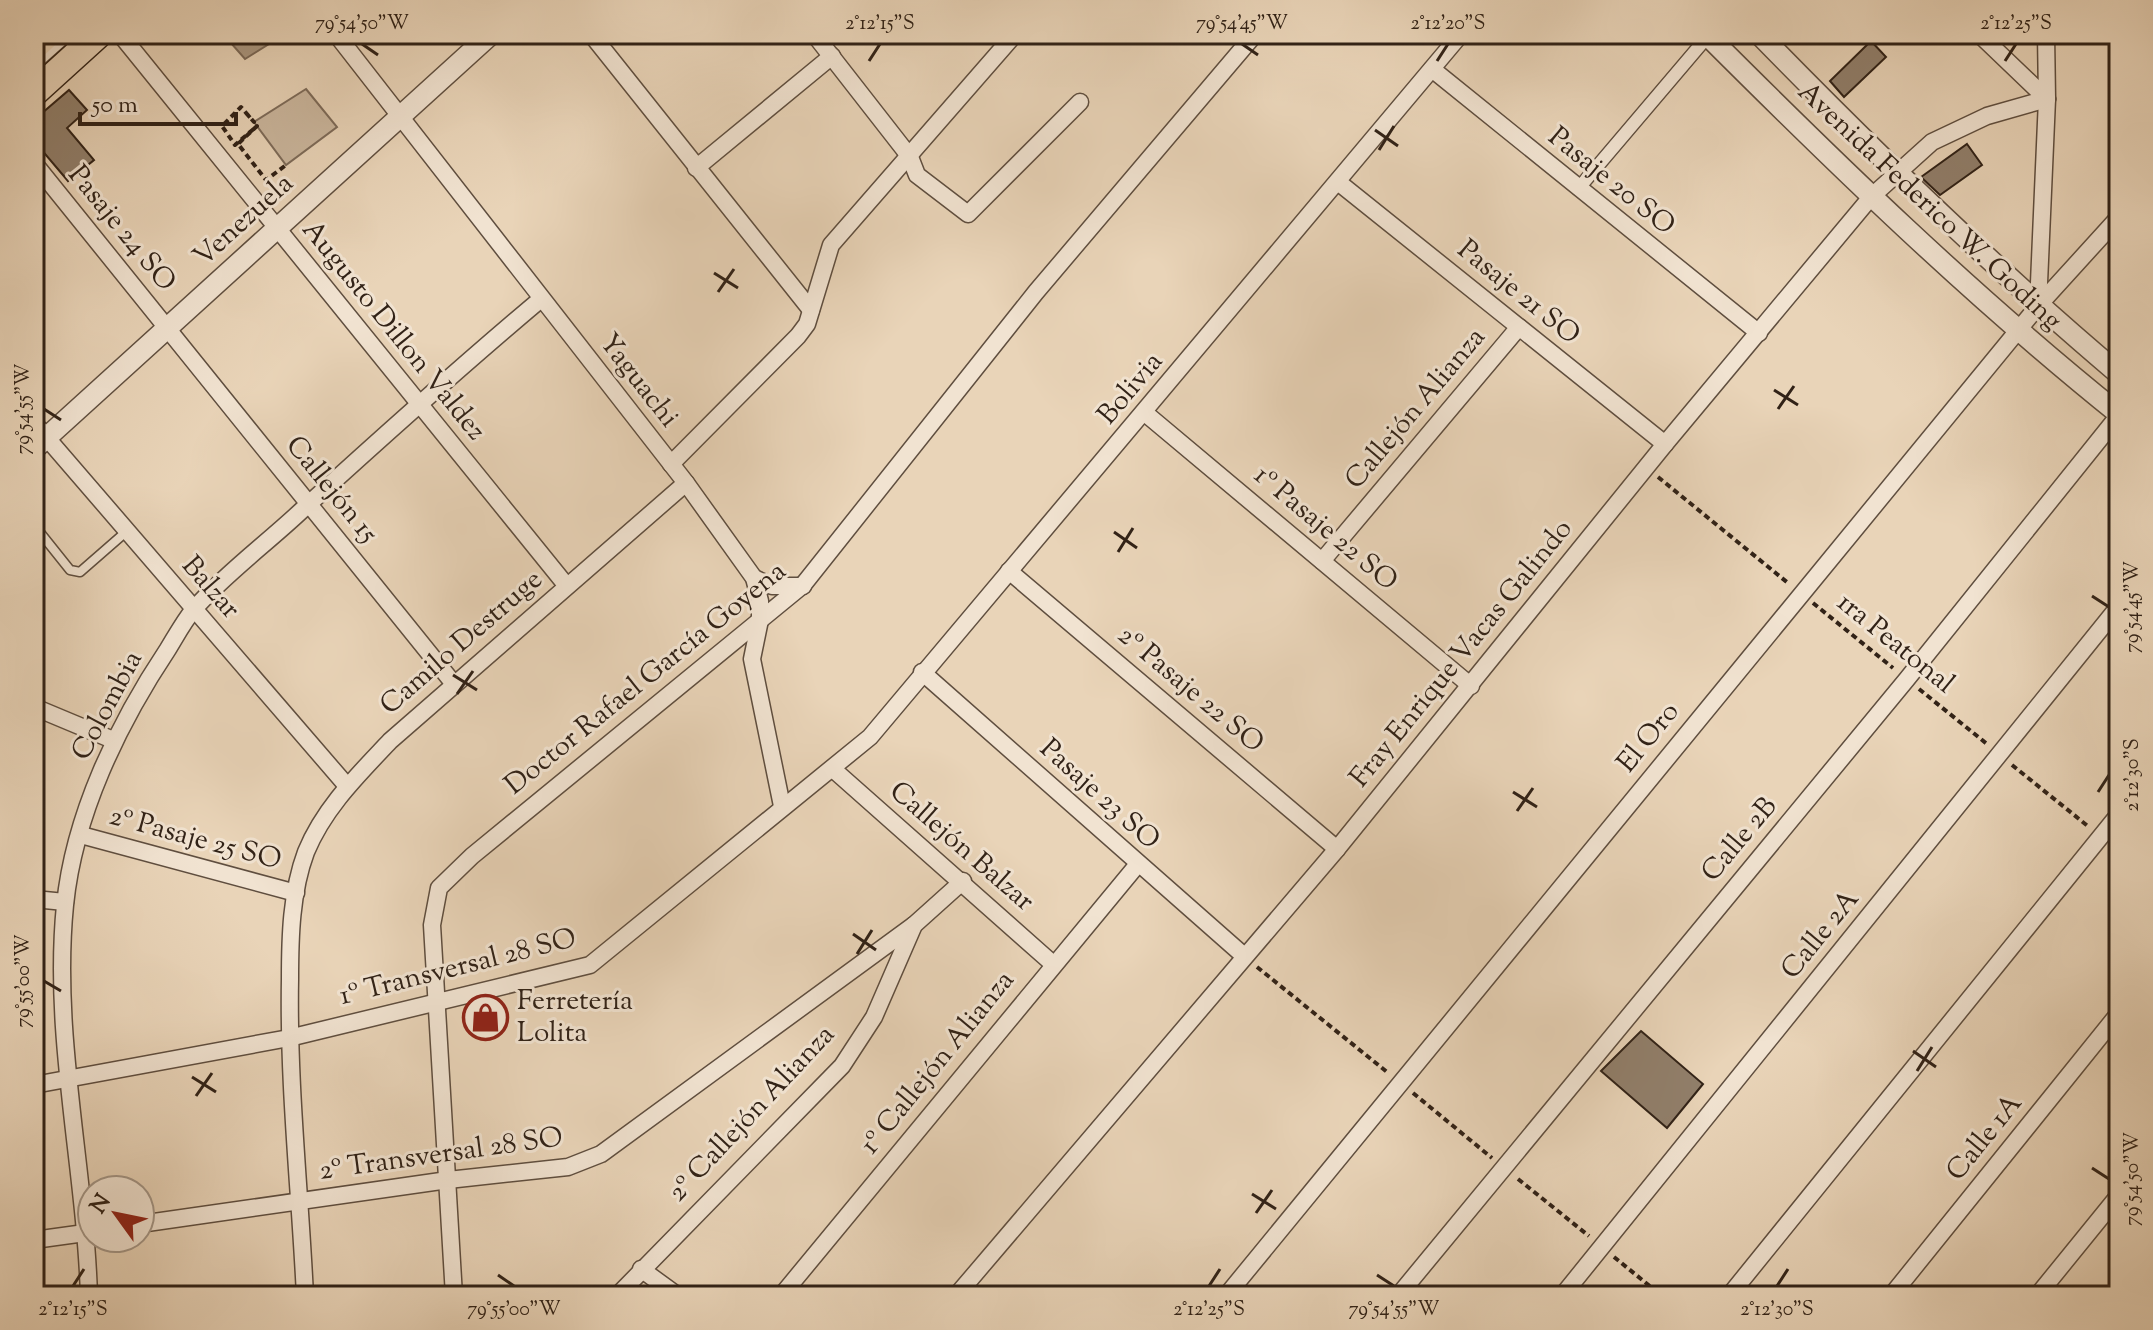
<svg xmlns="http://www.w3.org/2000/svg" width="2153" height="1330" viewBox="0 0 2153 1330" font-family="'Sorts Mill Goudy',serif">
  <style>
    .green { fill: #cab69d; stroke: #7e6c5a; stroke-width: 2 }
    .water { fill: #aa9781; stroke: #7a6857; stroke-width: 2 }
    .building { fill: #917f6b; stroke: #312217; stroke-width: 2 }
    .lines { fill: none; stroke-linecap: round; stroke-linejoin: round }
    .service-casing { stroke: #5f4e3f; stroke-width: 11 }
    .pedestrian-casing { stroke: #5f4e3f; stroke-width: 15 }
    .minor-casing { stroke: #5f4e3f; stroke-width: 19 }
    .tertiary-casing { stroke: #5f4e3f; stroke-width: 23 }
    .primary-casing { stroke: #312217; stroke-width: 29 }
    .path { stroke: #312217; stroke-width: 4; stroke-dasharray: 6 4; stroke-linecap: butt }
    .service { stroke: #f1e3d1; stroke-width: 8 }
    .pedestrian { stroke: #f1e3d1; stroke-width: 12 }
    .minor { stroke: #f1e3d1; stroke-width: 16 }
    .tertiary { stroke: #f1e3d1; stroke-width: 20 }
    .primary { stroke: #e9d4b8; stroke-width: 26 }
    .ticks { fill: none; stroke: #312217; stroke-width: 3 }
    .labels { text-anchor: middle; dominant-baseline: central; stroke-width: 6; stroke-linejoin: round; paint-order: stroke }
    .street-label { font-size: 28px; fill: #312217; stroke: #f1e3d1 }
    .poi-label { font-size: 28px; fill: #312217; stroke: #f1e3d1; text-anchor: start }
    .neatline { fill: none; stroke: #312217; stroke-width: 3 }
    .ticks-label { font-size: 20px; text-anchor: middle; fill: #312217 }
  </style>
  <rect width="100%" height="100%" fill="#e9d4b8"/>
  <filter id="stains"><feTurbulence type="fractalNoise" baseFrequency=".0025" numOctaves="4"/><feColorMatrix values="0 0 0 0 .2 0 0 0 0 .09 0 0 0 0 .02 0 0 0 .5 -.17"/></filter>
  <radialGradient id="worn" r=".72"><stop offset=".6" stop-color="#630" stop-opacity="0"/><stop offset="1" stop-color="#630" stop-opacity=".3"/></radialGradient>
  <path class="green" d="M306,89l31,38 -51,38 -32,-43z"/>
  <path class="water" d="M223,34h62l-40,25z"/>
  <g class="building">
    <path d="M1871,41l15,16 -42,40 -14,-16z"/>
    <path d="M69,90l18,20 -20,18 27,32 -26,21 -34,-40v-21z"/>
    <path d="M1967,144l15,21 -42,30 -19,-18z"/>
    <path d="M1641,1031l62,53 -36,44 -66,-57z"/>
  </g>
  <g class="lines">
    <defs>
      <g id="service">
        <path d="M34,67l37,-33"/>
        <path d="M34,525l36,45 10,2 47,-41"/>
      </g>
      <path id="pedestrian" d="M1578,189l130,-153"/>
      <g id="minor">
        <path d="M120,34l446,551"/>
        <path d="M336,34l350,449 68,95 6,23v19l-8,39 30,147"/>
        <path d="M591,34l220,276"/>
        <path d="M814,34l96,123 7,18 51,39 112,-112"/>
        <path d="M1979,34l68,65"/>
        <path d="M1432,69l327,264"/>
        <path d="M34,163l420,521"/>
        <path d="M696,168l136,-112"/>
        <path d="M1338,182l327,262"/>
        <path d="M2038,306l9,-207 -1,-65"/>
        <path d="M1145,413l326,273"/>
        <path d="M34,423l313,363"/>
        <path d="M671,464l127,-128 9,-12 24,-79 184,-211"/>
        <path d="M1322,561l197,-234"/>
        <path d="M1009,571l328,278"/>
        <path d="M754,578l18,8h31"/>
        <path d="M922,672l321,283"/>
        <path d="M34,707l79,33"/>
        <path d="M834,770l219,194"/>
        <path d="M81,835l215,58"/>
        <path d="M34,899l31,3"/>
        <path d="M34,1085l255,-47 301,-73 280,-228 591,-703"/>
        <path d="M140,1224l308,-44 120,-13 33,-13 313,-229"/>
        <path d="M34,1240l58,-8"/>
        <path d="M641,1269l37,27"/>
        <path d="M89,1296c-4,-130 -37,-261 -24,-391 9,-90 53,-181 103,-256 8,-13 16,-28 26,-40 31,-35 73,-66 107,-98 79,-72 158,-143 240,-212"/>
        <path d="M305,1296c-5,-106 -17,-211 -15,-317 0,-41 1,-87 16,-127 18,-44 52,-77 84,-111l296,-258"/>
        <path d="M454,1296l-22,-371 7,-37 33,-32 331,-271 233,-293 219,-258"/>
        <path d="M617,1296l225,-230 32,-49 40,-92 49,-44"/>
        <path d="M781,1296l357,-432"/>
        <path d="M956,1296l381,-447 328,-405 206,-247 61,-55 55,-26 60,-17"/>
        <path d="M1226,1296l812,-990 81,-89"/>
        <path d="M1398,1296l509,-617 212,-264"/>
        <path d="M1562,1296l557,-690"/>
        <path d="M1729,1296l390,-482"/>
        <path d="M1891,1296l228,-283"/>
        <path d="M2037,1296l82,-101"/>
      </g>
      <g id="tertiary">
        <path d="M1706,34c133,133 266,262 413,380"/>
        <path d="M1759,34c116,119 233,233 360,340"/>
        <path d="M34,449l457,-415"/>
      </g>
      <g id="primary">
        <path d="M34,47l14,-13"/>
        <path d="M34,93l65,-59"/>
      </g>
    </defs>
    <use href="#service" class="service-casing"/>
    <use href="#pedestrian" class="pedestrian-casing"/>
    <use href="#minor" class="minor-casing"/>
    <use href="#tertiary" class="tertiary-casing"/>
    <use href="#primary" class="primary-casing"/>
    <g class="path">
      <path d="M246,113l8,9 -13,-15 -19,19 13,19 22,-19 -19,18 28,36 20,-15"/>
      <path d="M1658,477l130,106"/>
      <path d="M1813,603l80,65"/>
      <path d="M1919,689l68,55"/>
      <path d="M2012,765l77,62"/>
      <path d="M1257,967l130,105"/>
      <path d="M1413,1093l79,65"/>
      <path d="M1518,1179l71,57"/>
      <path d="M1614,1257l48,39"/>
    </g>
    <use href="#service" class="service"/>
    <use href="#pedestrian" class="pedestrian"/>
    <use href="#minor" class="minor"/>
    <use href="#tertiary" class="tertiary"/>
    <use href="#primary" class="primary"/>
  </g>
  <path class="ticks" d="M362,44l16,11M1242,44l16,11M869,61l11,-17M1437,61l11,-17M2005,61l11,-17M1375,130l23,16M1379,150l15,-24M714,273l24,15M718,292l16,-23M1774,390l24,15M44,409l17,11M1778,409l16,-23M1114,532l23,16M1118,552l15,-24M2092,596l17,11M453,675l24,15M457,694l16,-23M1513,792l24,15M2098,792l11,-17M1517,811l16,-23M853,934l23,16M857,954l15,-24M44,981l17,10M1913,1051l23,16M1917,1071l15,-24M192,1077l24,15M196,1096l16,-23M2092,1168l17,11M1252,1194l24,15M1256,1213l16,-23M498,1275l16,11M1377,1275l17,11M73,1286l11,-17M1209,1286l11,-17M1777,1286l11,-17"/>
  <defs>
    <symbol id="shop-ring" viewBox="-11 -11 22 22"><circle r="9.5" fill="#f1e3d1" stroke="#8f2418" stroke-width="1.5"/><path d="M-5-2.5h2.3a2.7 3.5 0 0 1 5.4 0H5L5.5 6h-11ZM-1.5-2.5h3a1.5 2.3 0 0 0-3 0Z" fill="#8f2418"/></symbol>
  </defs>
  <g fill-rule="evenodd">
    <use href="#shop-ring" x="460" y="992" width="51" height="51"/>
  </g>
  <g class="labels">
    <g class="street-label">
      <text transform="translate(1611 182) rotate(39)">Pasaje 20 SO</text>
      <text transform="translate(1929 207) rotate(43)">Avenida Federico W. Goding</text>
      <text transform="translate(244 221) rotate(-42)">Venezuela</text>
      <text transform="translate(121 229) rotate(51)">Pasaje 24 SO</text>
      <text transform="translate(1518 293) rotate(39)">Pasaje 21 SO</text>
      <text transform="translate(393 331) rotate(51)">Augusto Dillon Valdez</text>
      <text transform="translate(638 381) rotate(52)">Yaguachi</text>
      <text transform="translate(1131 389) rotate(-50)">Bolivia</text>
      <text transform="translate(1416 409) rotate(-50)">Callejón Alianza</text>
      <text transform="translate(331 490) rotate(51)">Callejón 15</text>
      <text transform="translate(1325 529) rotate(40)">1º Pasaje 22 SO</text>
      <text transform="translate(210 588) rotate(49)">Balzar</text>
      <text transform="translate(462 643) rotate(-41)">Camilo Destruge</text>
      <text transform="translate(1895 644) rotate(39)">1ra Peatonal</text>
      <text transform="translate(1462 654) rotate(-51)">Fray Enrique Vacas Galindo</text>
      <text transform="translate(646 679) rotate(-39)">Doctor Rafael García Goyena</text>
      <text transform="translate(1190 690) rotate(40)">2º Pasaje 22 SO</text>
      <text transform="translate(108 706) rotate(-62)">Colombia</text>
      <text transform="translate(1649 738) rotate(-51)">El Oro</text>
      <text transform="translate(1099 795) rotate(42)">Pasaje 23 SO</text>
      <text transform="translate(195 839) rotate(15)">2º Pasaje 25 SO</text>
      <text transform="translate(1740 840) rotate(-50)">Calle 2B</text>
      <text transform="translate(961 847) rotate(41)">Callejón Balzar</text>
      <text transform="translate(1821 935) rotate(-51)">Calle 2A</text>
      <text transform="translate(458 968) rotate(-14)">1º Transversal 28 SO</text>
      <text transform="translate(938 1063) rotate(-51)">1º Callejón Alianza</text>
      <text transform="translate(752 1114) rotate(-47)">2º Callejón Alianza</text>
      <text transform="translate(1985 1138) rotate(-51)">Calle 1A</text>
      <text transform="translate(441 1155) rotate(-8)">2º Transversal 28 SO</text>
    </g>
    <g class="poi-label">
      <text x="517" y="1002">Ferretería<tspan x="517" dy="32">Lolita</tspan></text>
    </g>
  </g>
  <rect width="2153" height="1330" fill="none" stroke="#e9d4b8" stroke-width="88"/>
  <g transform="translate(116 1214) rotate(303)"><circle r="38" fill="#f1e3d1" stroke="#a49687" stroke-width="2"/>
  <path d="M0-6L14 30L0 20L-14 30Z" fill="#8f2418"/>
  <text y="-12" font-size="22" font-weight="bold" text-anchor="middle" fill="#312217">N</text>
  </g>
  <path d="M80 112v12h156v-12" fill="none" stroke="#312217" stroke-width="4"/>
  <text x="92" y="112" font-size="24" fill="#312217" stroke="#f1e3d1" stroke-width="6" paint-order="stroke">50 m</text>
  <rect x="44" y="44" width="2065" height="1242" class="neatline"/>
  <g class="ticks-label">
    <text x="362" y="29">79°54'50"W</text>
    <text x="880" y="29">2°12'15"S</text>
    <text x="1242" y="29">79°54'45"W</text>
    <text x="1448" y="29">2°12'20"S</text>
    <text x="2016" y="29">2°12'25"S</text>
    <text transform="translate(22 409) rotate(-90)" y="7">79°54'55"W</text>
    <text transform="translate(2131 607) rotate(-90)" y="7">79°54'45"W</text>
    <text transform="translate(2131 775) rotate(-90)" y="7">2°12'30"S</text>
    <text transform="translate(22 981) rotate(-90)" y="7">79°55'00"W</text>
    <text transform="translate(2131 1179) rotate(-90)" y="7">79°54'50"W</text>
    <text x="73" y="1315">2°12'15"S</text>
    <text x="514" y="1315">79°55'00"W</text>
    <text x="1209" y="1315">2°12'25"S</text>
    <text x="1394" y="1315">79°54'55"W</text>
    <text x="1777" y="1315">2°12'30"S</text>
  </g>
  <rect width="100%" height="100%" filter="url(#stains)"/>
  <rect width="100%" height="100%" fill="url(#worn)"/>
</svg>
